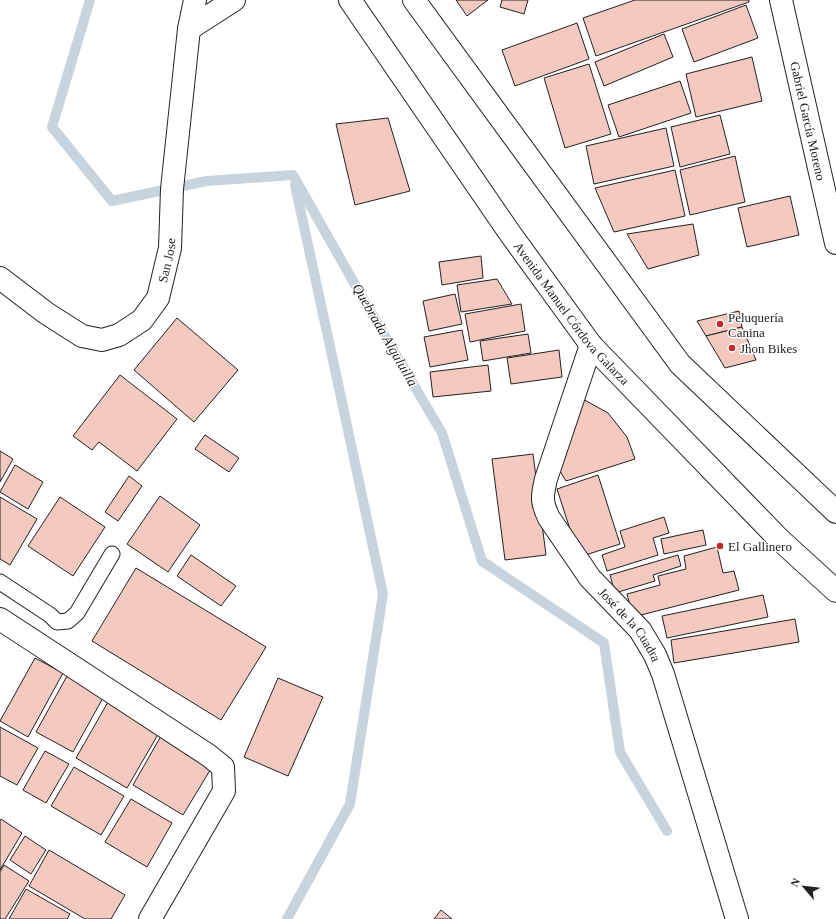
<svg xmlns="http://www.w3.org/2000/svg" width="836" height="919" viewBox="0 0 836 919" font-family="'Times New Roman',serif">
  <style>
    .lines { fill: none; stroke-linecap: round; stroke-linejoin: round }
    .stream { stroke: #c7d3dd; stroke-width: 10 }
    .building { fill: #f3c9c0; stroke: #222 }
    .lane-casing { stroke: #222; stroke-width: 17 }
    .street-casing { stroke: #222; stroke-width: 24 }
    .primary-casing { stroke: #222; stroke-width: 24 }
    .lane { stroke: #fff; stroke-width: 15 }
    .street { stroke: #fff; stroke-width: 22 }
    .primary { stroke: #fff; stroke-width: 22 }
    .poi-dot { fill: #c62828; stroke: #fff; stroke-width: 1.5 }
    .labels { text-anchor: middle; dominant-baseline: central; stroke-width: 3; stroke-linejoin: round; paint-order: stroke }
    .street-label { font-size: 13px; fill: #222; stroke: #fff }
    .poi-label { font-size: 13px; fill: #222; stroke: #fff; text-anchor: start }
    .water-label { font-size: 14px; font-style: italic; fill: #222; stroke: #fff }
  </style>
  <rect width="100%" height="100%" fill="#fff"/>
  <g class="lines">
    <g class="stream">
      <path d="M90,0l-38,127 60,74 95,-20 86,-6 69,122 80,136 40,128 122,82 16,109 47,79"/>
      <path d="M287,919l63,-115 33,-210 -47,-220 -41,-189"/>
    </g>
  </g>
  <g class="building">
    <path d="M456,0h32l-21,16z"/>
    <path d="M502,0h26l-4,14 -24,-7z"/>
    <path d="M635,0h114v2l-153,54 -13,-38z"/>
    <path d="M746,5l12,33 -64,24 -12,-33z"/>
    <path d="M577,23l12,36 -74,27 -13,-36z"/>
    <path d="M664,34l9,23 -69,29 -9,-24z"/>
    <path d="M752,57l10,44 -66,16 -10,-43z"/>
    <path d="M589,64l22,70 -46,14 -21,-70z"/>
    <path d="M680,81l11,32 -72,24 -11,-32z"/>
    <path d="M720,115l10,39 -50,13 -9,-40z"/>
    <path d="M388,118l22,73 -55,14 -19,-81z"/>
    <path d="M666,128l8,38 -80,18 -8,-38z"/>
    <path d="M735,156l10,46 -55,13 -10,-45z"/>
    <path d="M675,170l10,46 -71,16 -19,-44z"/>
    <path d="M790,196l9,39 -52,12 -9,-39z"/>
    <path d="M693,224l6,31 -51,14 -21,-35z"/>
    <path d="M481,256l2,22 -41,7 -3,-23z"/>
    <path d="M497,279l15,25 -51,8 -4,-27z"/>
    <path d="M455,294l7,30 -33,7 -6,-30z"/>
    <path d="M521,304l4,27 -55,11 -5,-28z"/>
    <path d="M739,311l3,16 -36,9 -9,-15z"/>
    <path d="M177,318l61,52 -44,52 -60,-52z"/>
    <path d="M742,327l14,33 -31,8 -19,-32z"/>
    <path d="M462,330l6,30 -38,7 -6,-30z"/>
    <path d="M528,334l3,19 -48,8 -3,-20z"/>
    <path d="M559,350l3,27 -51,7 -4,-26z"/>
    <path d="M488,365l3,26 -58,6 -3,-25z"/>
    <path d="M120,375l57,44 -40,52 -38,-29 -7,8 -19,-14z"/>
    <path d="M581,398l27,15 19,24 8,22 -69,22 -6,-10z"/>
    <path d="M205,435l34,23 -10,14 -34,-23z"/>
    <path d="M0,451l13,8 -13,23z"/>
    <path d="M533,454l13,101 -41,5 -13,-101z"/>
    <path d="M15,465l28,17 -15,27 -28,-17z"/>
    <path d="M598,475l22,69 -41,13 -22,-68z"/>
    <path d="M129,476l13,10 -24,35 -13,-9z"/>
    <path d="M160,496l40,29 -32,47 -41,-28z"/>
    <path d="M0,497l37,22 -27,46 -10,-6z"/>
    <path d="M60,497l45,30 -32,49 -45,-30z"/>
    <path d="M664,517l5,16 -16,5 5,17 -51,16 -5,-16 23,-8 -5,-16z"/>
    <path d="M703,530l3,15 -42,9 -3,-15z"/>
    <path d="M717,547l6,26 11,-2 5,19 -106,27 -6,-23 33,-9 -2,-9 28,-7 -2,-13z"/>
    <path d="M191,555l45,31 -15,20 -44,-30z"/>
    <path d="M678,555l3,11 -28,9 2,6 -40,12 -5,-18z"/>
    <path d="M136,568l130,79 -45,73 -129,-79z"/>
    <path d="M763,595l5,22 -101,21 -5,-22z"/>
    <path d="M795,619l4,23 -125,21 -3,-23z"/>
    <path d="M35,658l28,15 -35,64 -28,-16z"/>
    <path d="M67,676l37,20 -31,56 -37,-20z"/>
    <path d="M278,678l45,19 -35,79 -44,-19z"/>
    <path d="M108,702l52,29 -33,57 -51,-30z"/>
    <path d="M0,727l38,21 -21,37 -17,-9z"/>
    <path d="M161,736l51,31 -29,48 -50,-30z"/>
    <path d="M45,751l24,13 -23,39 -23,-13z"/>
    <path d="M74,767l50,29 -23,39 -50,-29z"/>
    <path d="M131,799l41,24 -25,44 -42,-25z"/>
    <path d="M1,819l21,14 -22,37v-49z"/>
    <path d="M25,836l21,14 -15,24 -21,-14z"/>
    <path d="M49,850l76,45 -14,24h-26l-56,-33z"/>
    <path d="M4,865l25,16 -24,38h-5v-47z"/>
    <path d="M26,889l44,25 -3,5h-58z"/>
    <path d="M441,910l11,9h-18z"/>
  </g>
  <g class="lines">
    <defs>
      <path id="lane" d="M0,582l50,33 7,7 11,-1 9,-8 35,-59"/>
      <g id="street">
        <path id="s1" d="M781,0l55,243"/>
        <path d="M189,29l45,-29"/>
        <path id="s2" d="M0,278l46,35 36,23 20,4 17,-5 23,-15 16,-22 12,-50 2,-59 17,-160 6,-29"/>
        <path id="s3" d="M591,345l-45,134c-4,17 -5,23 3,39l41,60 50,52 15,25 8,19 74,245"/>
        <path d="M0,619l208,136 15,12 1,24 -74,128"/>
      </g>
      <g id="primary">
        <path id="s4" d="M350,0l159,232 82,113 188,194 57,52"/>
        <path d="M414,0l266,364 156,148"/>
      </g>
    </defs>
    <use href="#lane" class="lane-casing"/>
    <use href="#street" class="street-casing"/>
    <use href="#primary" class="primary-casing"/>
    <use href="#lane" class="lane"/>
    <use href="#street" class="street"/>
    <use href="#primary" class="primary"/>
  </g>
  <g class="poi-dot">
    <circle cx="720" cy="324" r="4"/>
    <circle cx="732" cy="348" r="4"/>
    <circle cx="720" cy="546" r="4"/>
  </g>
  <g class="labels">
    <g class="street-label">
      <text stroke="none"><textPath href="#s1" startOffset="124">Gabriel García Moreno</textPath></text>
      <text stroke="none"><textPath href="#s2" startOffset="232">San Jose</textPath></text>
      <text stroke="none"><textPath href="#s4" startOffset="384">Avenida Manuel Córdova Galarza</textPath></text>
      <text stroke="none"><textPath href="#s3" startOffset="316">José de la Cuadra</textPath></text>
    </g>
    <g class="poi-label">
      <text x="728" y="317">Peluquería<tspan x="728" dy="15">Canina</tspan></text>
      <text x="740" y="348">Jhon Bikes</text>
      <text x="728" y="546">El Gallinero</text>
    </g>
    <g class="water-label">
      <text transform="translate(385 335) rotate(60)">Quebrada Alguluilla</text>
    </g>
  </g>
  <g transform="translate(804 887) rotate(298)" stroke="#ffffff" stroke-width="3" paint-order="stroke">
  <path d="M0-3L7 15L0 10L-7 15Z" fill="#222222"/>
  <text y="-6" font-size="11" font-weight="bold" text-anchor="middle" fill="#222222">N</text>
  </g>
</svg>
